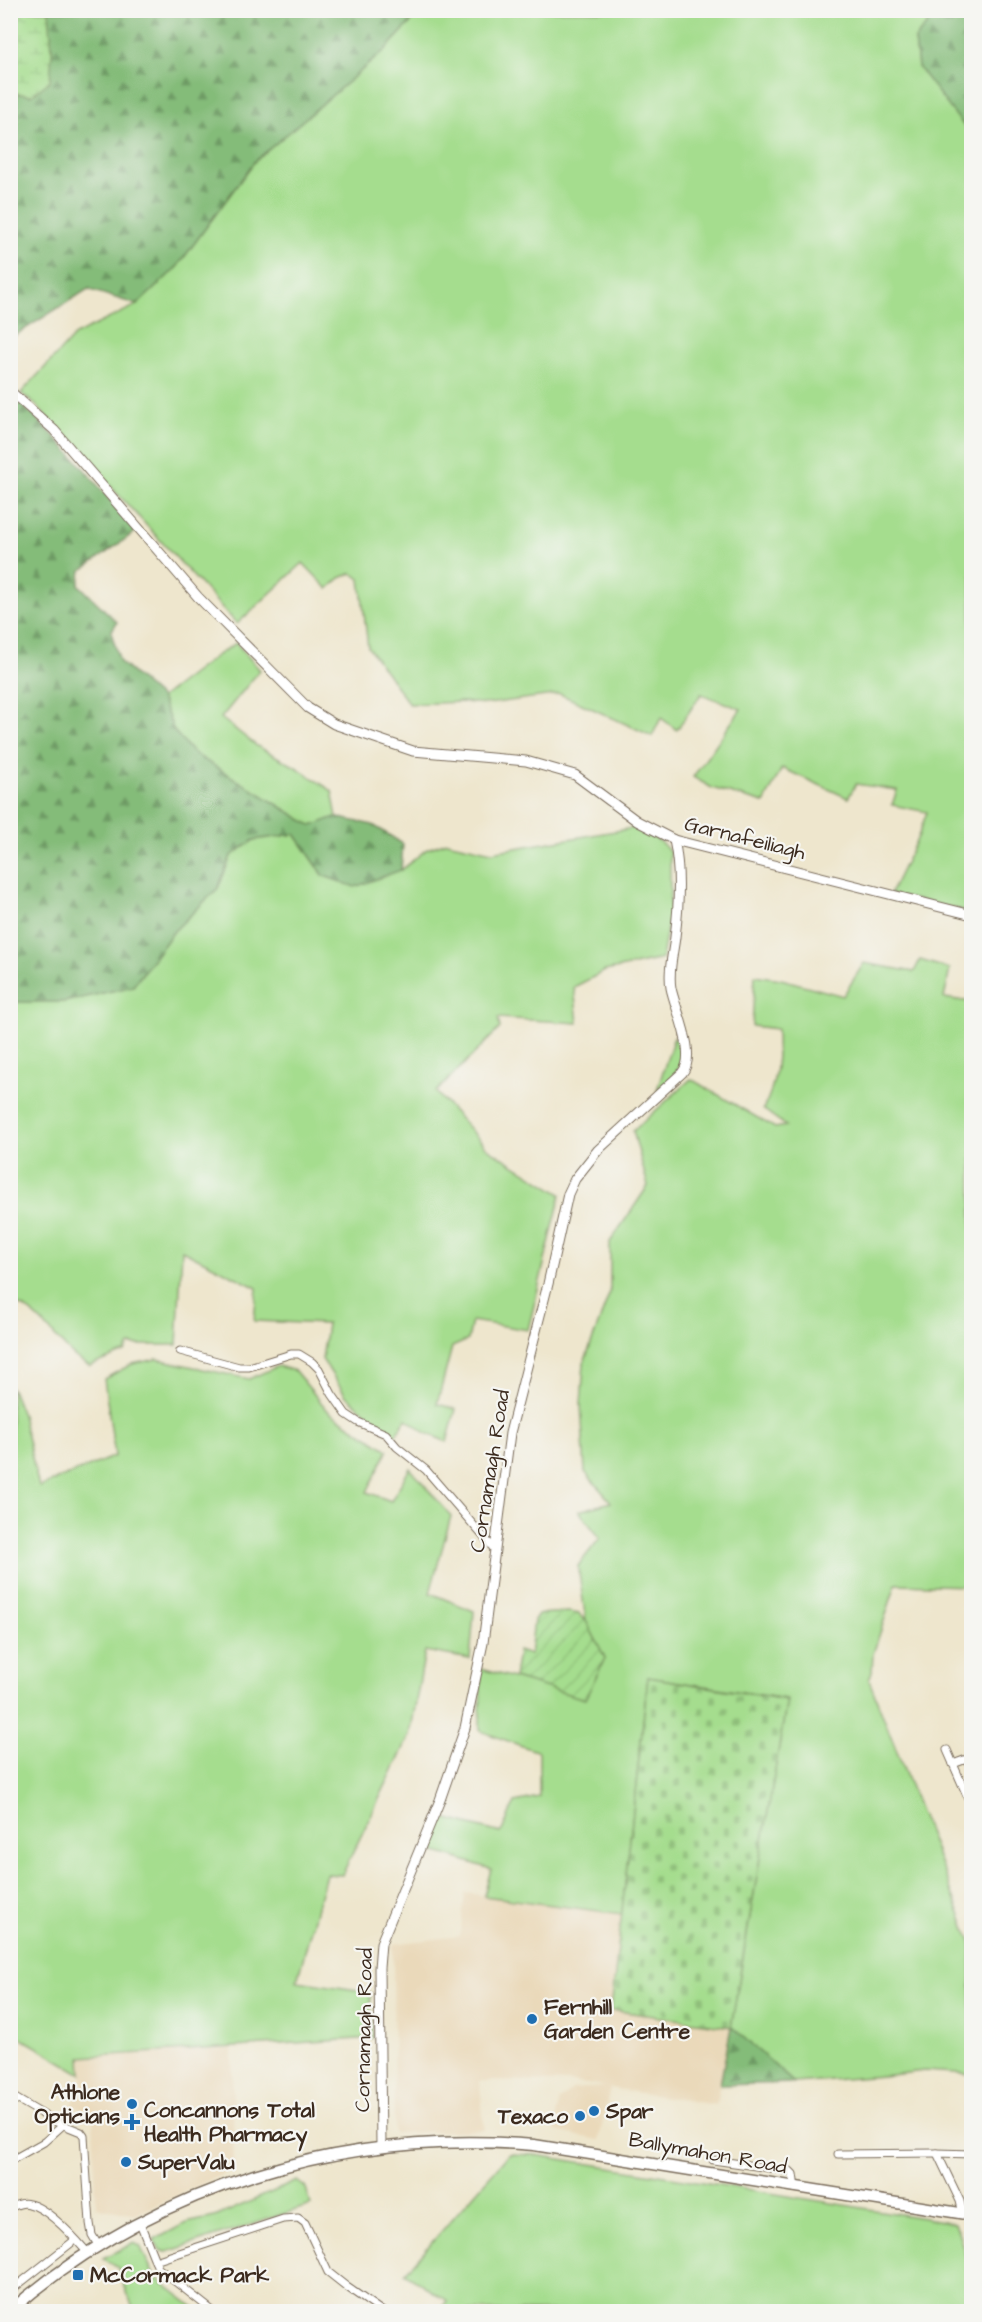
<svg xmlns="http://www.w3.org/2000/svg" width="982" height="2322" viewBox="0 0 982 2322" font-family="'Architects Daughter',sans-serif">
  <style>
    .built { fill: #ead9ba }
    .green { fill: #a5dd8e; stroke: #708456; stroke-width: 1.5 }
    .forest { fill: url(#forest-firs); stroke: #60734c; stroke-width: 1.5 }
    .wetland { fill: url(#wetland-marsh); stroke: #708456; stroke-width: 1.5 }
    .cemetery { fill: url(#cemetery-stones); stroke: #708456; stroke-width: 1.5 }
    .garden { fill: url(#garden-furrows); stroke: #708456; stroke-width: 1.5 }
    .lines { fill: none; stroke-linecap: round; stroke-linejoin: round }
    .minor-casing { stroke: #7a6c5b; stroke-width: 9 }
    .tertiary-casing { stroke: #7a6c5b; stroke-width: 11 }
    .primary-casing { stroke: #7a6c5b; stroke-width: 13 }
    .minor { stroke: #fff; stroke-width: 7 }
    .tertiary { stroke: #fff; stroke-width: 9 }
    .primary { stroke: #fff; stroke-width: 10 }
    .poi-dot { fill: #1f6fb2; stroke: #f6f6f2; stroke-width: 2 }
    .labels { text-anchor: middle; dominant-baseline: central; stroke-width: 4.5; stroke-linejoin: round; paint-order: stroke }
    .street-label { font-size: 21px; fill: #3b2a1e; stroke: #f6f6f2 }
    .poi-label { font-size: 21px; font-weight: bold; fill: #3b2a1e; stroke: #f6f6f2; text-anchor: start }
  </style>
  <defs>
    <pattern id="forest-firs" width="22" height="20" patternUnits="userSpaceOnUse" patternTransform="scale(1.5)"><rect width="22" height="20" fill="#84bc79"/><path d="M5 1l3.5 6h-7zM16 11l3.5 6h-7z" fill="#6d9963"/></pattern>
    <pattern id="wetland-marsh" width="20" height="14" patternUnits="userSpaceOnUse" patternTransform="scale(1.5)"><rect width="20" height="14" fill="#a5dd8e"/><path d="M1 5h8M5 5V1M11 12h8M15 12V8" fill="none" stroke="#8fbe7a"/></pattern>
    <pattern id="cemetery-stones" width="16" height="16" patternUnits="userSpaceOnUse" patternTransform="scale(1.5)"><rect width="16" height="16" fill="#a5dd8e"/><path d="M2 7V4a2 2 0 0 1 4 0v3zM10 15v-3a2 2 0 0 1 4 0v3z" fill="#8fbe7a"/></pattern>
    <pattern id="garden-furrows" width="10" height="10" patternUnits="userSpaceOnUse" patternTransform="scale(1.5)"><rect width="10" height="10" fill="#a5dd8e"/><path d="M-1 1l2-2M0 10L10 0M9 11l2-2" fill="none" stroke="#8fbe7a"/></pattern>
  </defs>
  <rect width="100%" height="100%" fill="#f6f6f2"/>
  <filter id="ink" filterUnits="userSpaceOnUse"><feTurbulence type="fractalNoise" baseFrequency=".0167" numOctaves="2"/><feDisplacementMap in="SourceGraphic" scale="12" xChannelSelector="R" yChannelSelector="G"/><feConvolveMatrix kernelMatrix="1 2 1 2 8 2 1 2 1" color-interpolation-filters="sRGB"/></filter>
  <filter id="wash" filterUnits="userSpaceOnUse"><feTurbulence type="fractalNoise" baseFrequency=".008" numOctaves="4" result="noise"/><feDisplacementMap in="SourceGraphic" scale="24" xChannelSelector="R" yChannelSelector="G"/><feGaussianBlur stdDeviation="1.35" result="paint"/><feColorMatrix in="noise" values="0 0 0 0 0 0 0 0 0 0 0 0 0 0 0 0 0 1.4 0 .05"/><feComposite in="paint" operator="in"/></filter>
  <g filter="url(#wash)">
    <rect width="100%" height="100%" fill="#eee6cd"/>
    <g class="built">
      <path d="M465,1893l157,21 -11,96 120,17 -15,78 -106,-17 -11,52 -44,-9 4,-30 14,-12 32,-2 -30,-5 -95,-1 4,49 -90,3 -1,-189 67,-8z"/>
      <path d="M232,2049l2,120 -99,46 -39,-8 -3,-91 -21,-12 11,-17 -3,-30z"/>
    </g>
    <g class="green">
      <path d="M417,11h521l-23,28 3,28 54,68 -1,777 -81,-18 28,-57 9,-25 -35,-7 5,-15 -41,-6 -8,14 -66,-30 -18,35 -52,-15 -19,-11 48,-68 -40,-15 -24,36 -16,-12 -9,18 -92,-42 -72,10 -26,-2 -53,2 -41,-57 -8,-68 -8,-6 -12,5 -12,11 -25,-26 -66,61 -200,-218 -16,-13 54,-58 62,-30 40,-38 77,-105 130,-111 26,-28z"/>
      <path d="M236,643l24,27 -39,48 36,28 39,21 36,24 5,26 -25,9 -119,-73 -19,-22 -13,-33 55,-42z"/>
      <path d="M633,828l27,13 10,11v58l-8,49 -57,12 -31,16 4,36 -80,-5 2,10 -64,64 51,56 74,46 -33,136 -56,-9 -4,19 -16,7 -15,57 19,5 -9,33 -19,-8 -22,-15 -11,17 -49,-40 -24,-37 5,-35 -73,-3 3,-33 -75,-38 -5,95h-48l-4,7 -35,14c-31,-13 -46,-57 -79,-63v-301h53l69,-16 41,-55 44,-43 13,-32 23,-16 41,-6 29,42 77,-6 26,-21 20,-7 45,10z"/>
      <path d="M920,960l30,9 -6,29 28,4 -1,584 -75,-2 -23,70 -1,17 -3,9 102,262v132l-47,-3 -41,5 -89,7 -63,-56 56,-328 -139,-22 -26,237 -138,-18 7,-27 -61,-19 14,-32 57,15 14,-31 24,-5v-45l-59,-21 1,-62 104,29 20,-40 -19,-37 -8,-55 22,-28 -21,-27 32,-9 -26,-30 -4,-67 3,-42 26,-71v-50l38,-56 -15,-55 58,-52 84,49 11,-2 -23,-17c14,-25 15,-53 14,-80l-25,-3 3,-51 26,4 62,17 21,-33 50,9z"/>
      <path d="M674,1037c16,26 4,36 -17,53z"/>
      <path d="M157,1359l92,20 29,-13 17,5 34,41 59,38 -21,42 24,9 19,-33 41,48 -21,77 44,18 -4,48 -45,-8 -15,84 -68,140 -16,-1 -29,107 73,11 3,46 -292,19 1,17 -71,-42v-645l11,28 17,72 76,-31 -11,-77 28,-15z"/>
      <path d="M509,2154l26,1 420,68 16,49v39h-532l8,-10 -42,-28z"/>
      <path d="M297,2181l9,7 5,17 -144,47c-8,-1 -11,-6 -13,-12l32,-17 29,-6z"/>
      <path d="M134,2243l6,3 15,31 44,34h-65l-16,-43 -15,-10z"/>
    </g>
    <g class="forest">
      <path d="M938,10l33,1v124l-53,-68 -3,-28z"/>
      <path d="M49,11h368l-7,12 -26,28 -130,111 -77,105 -40,38 -49,-16 -77,49v-245l21,2 20,-44z"/>
      <path d="M11,396c48,40 86,87 124,136l-54,39 -2,14 38,37 -6,10 9,30 41,36 13,33 19,22 119,73 23,-9 38,8 30,19 -2,26 -46,17 -31,-11 -29,-42 -41,6 -23,16 -13,32 -44,43 -41,55 -69,16h-53z"/>
      <path d="M731,2027h1l62,56 -74,2z"/>
    </g>
    <path class="wetland" d="M11,10l38,1 3,40 -2,30 -18,14 -21,-2z"/>
    <path class="cemetery" d="M648,1677l139,23 -56,327 -120,-17z"/>
    <path class="garden" d="M569,1612l10,2 7,7 19,37 -20,41 -71,-21 4,-27 12,4 4,-35 4,-6z"/>
  </g>
  <g filter="url(#ink)">
    <g class="lines">
      <defs>
        <g id="minor">
          <path d="M180,1351l59,16h10l42,-13h8l13,8 7,7 13,25 14,20 12,8 28,12 11,13 29,23 69,80"/>
          <path d="M947,1750l25,57"/>
          <path d="M953,1764l19,-7"/>
          <path d="M10,2095l44,26 27,11 3,4 6,87 2,12 6,10"/>
          <path d="M838,2154l99,-1"/>
          <path d="M713,2160l77,11 3,3 2,14"/>
          <path d="M10,2161l34,-19 19,-17"/>
          <path d="M10,2208c6,-3 12,-6 19,-4 19,4 45,33 58,48"/>
          <path d="M963,2214l-3,-13 -23,-48 35,1"/>
          <path d="M140,2223l18,45 56,44"/>
          <path d="M155,2261l128,-42 15,-1 7,5 23,49 19,15 36,25"/>
          <path d="M10,2291l65,-51"/>
        </g>
        <g id="tertiary">
          <path d="M10,391l44,39 144,167 110,111 26,16 79,27 113,10 49,14 62,46 37,19 298,75"/>
          <path d="M381,2146l-2,-178 2,-25 59,-143 25,-72 18,-85 27,-210 38,-149 20,-90 7,-15 23,-29 84,-77c16,-18 -7,-64 -11,-85 -3,-17 2,-34 4,-51 4,-32 6,-66 -1,-97"/>
        </g>
        <path id="primary" d="M10,2311c145,-126 334,-182 524,-166l438,70"/>
      </defs>
      <use href="#minor" class="minor-casing"/>
      <use href="#tertiary" class="tertiary-casing"/>
      <use href="#primary" class="primary-casing"/>
      <use href="#minor" class="minor"/>
      <use href="#tertiary" class="tertiary"/>
      <use href="#primary" class="primary"/>
    </g>
  </g>
  <g class="poi-dot">
    <circle cx="532" cy="2019" r="6"/>
    <circle cx="132" cy="2104" r="6"/>
    <circle cx="594" cy="2111" r="6"/>
    <circle cx="580" cy="2116" r="6"/>
    <path d="M129 2113h6v6h6v6h-6v6h-6v-6h-6v-6h6z"/>
    <circle cx="126" cy="2162" r="6"/>
    <rect x="72" y="2269" width="12" height="12" rx="3"/>
  </g>
  <g class="labels">
    <g class="street-label">
      <text transform="translate(745 838) rotate(14)">Garnafeiliagh</text>
      <text transform="translate(490 1471) rotate(-81)">Cornamagh Road</text>
      <text transform="translate(364 2030) rotate(-89)">Cornamagh Road</text>
      <text transform="translate(708 2153) rotate(10)">Ballymahon Road</text>
    </g>
    <g class="poi-label">
      <text x="544" y="2007">Fernhill<tspan x="544" dy="24">Garden Centre</tspan></text>
      <text x="120" y="2092" text-anchor="end">Athlone<tspan x="120" dy="24">Opticians</tspan></text>
      <text x="144" y="2110">Concannons Total<tspan x="144" dy="24">Health Pharmacy</tspan></text>
      <text x="606" y="2111">Spar</text>
      <text x="568" y="2116" text-anchor="end">Texaco</text>
      <text x="138" y="2162">SuperValu</text>
      <text x="90" y="2275">McCormack Park</text>
    </g>
  </g>
  <rect width="982" height="2322" fill="none" stroke="#f6f6f2" stroke-width="36"/>
</svg>
